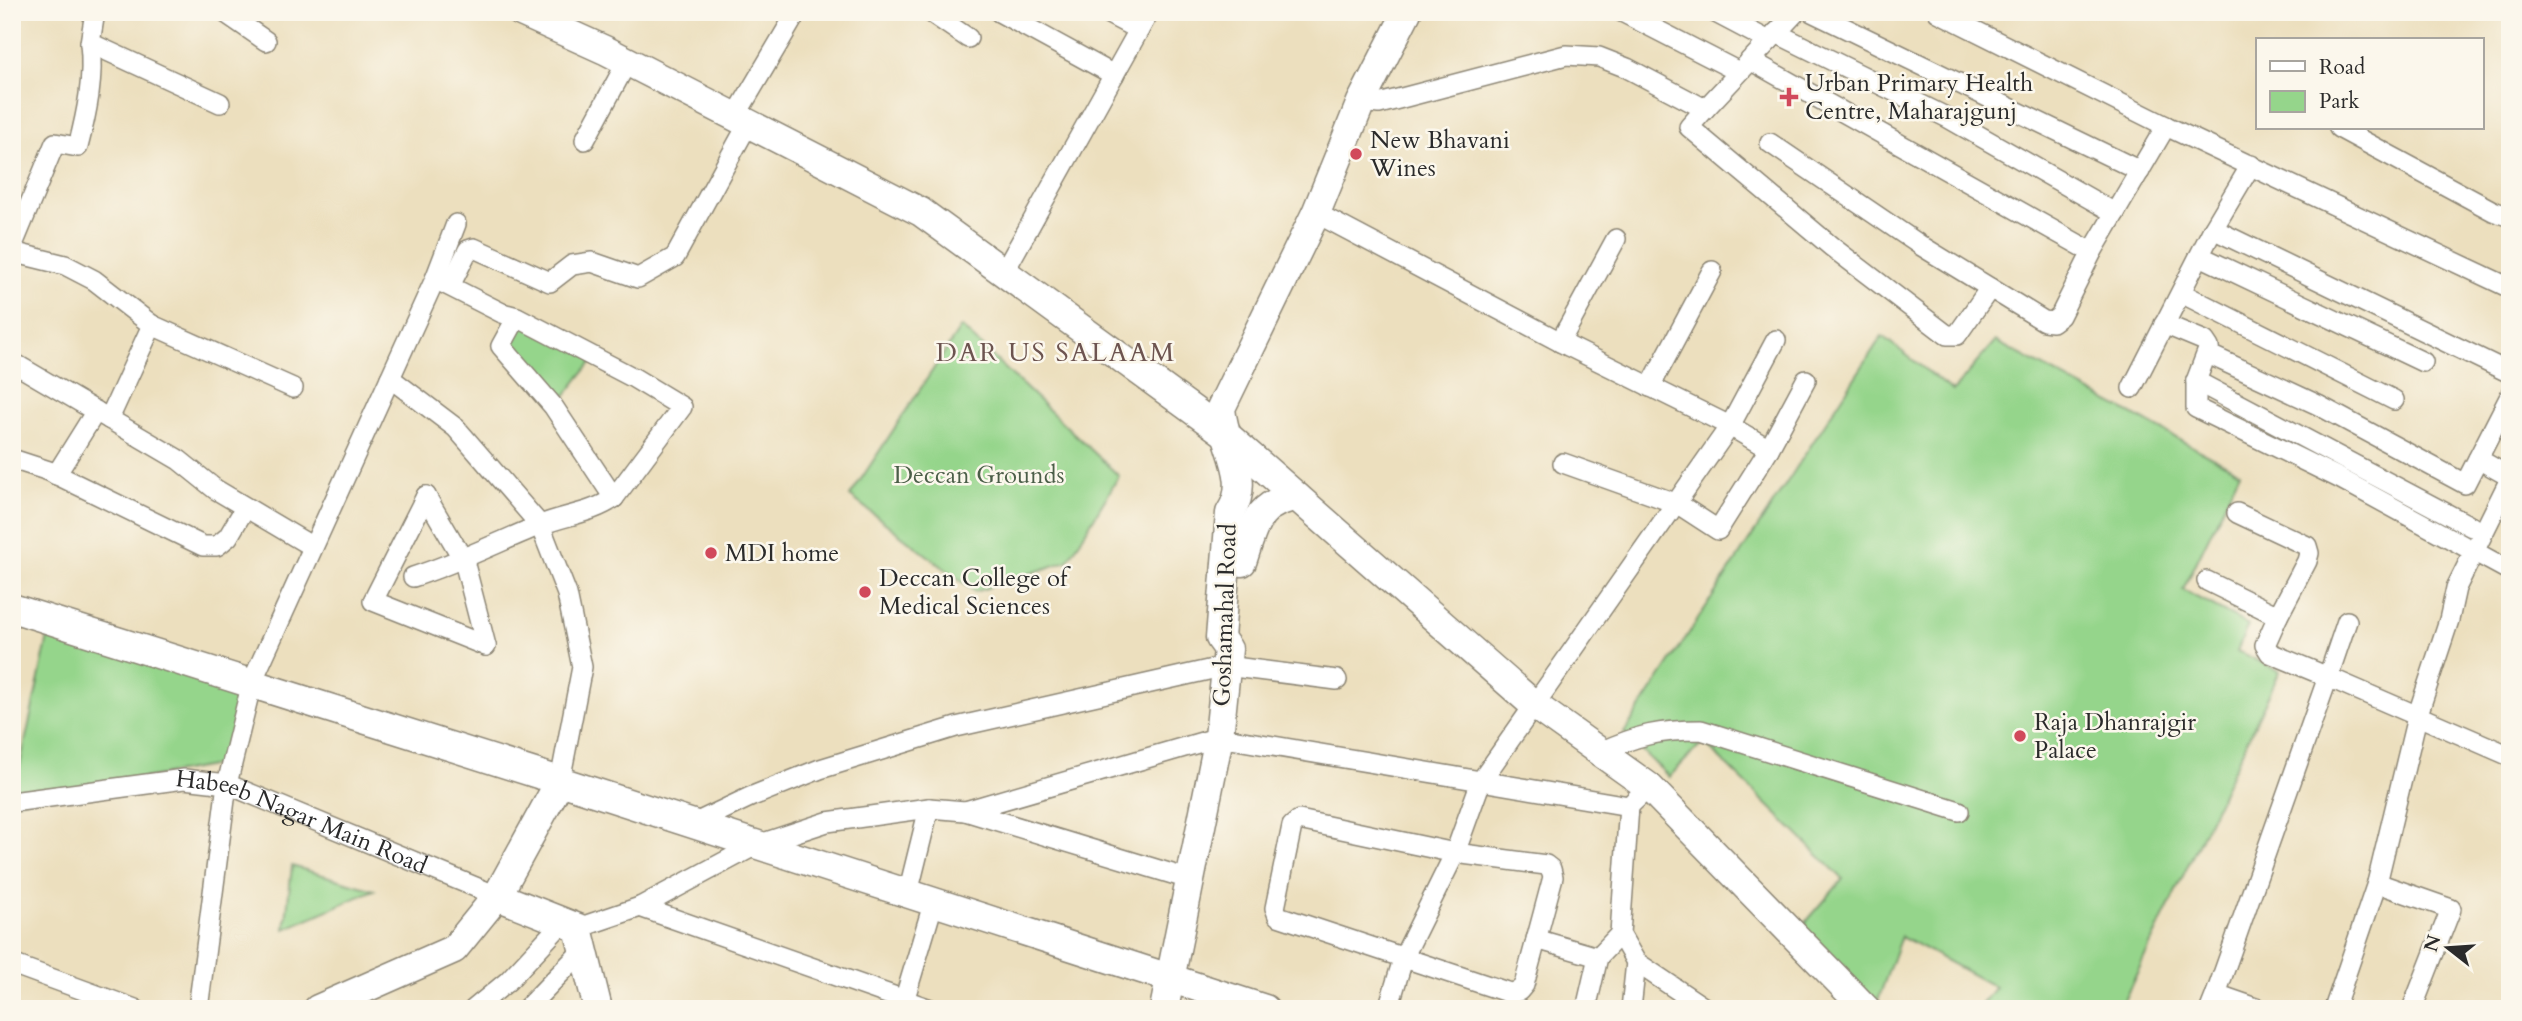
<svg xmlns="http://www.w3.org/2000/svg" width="2522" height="1021" viewBox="0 0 2522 1021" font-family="Cardo,serif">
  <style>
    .green { fill: #95d58b; stroke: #60805b; stroke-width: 2 }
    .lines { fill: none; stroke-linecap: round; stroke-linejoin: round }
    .street-casing { stroke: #8c8574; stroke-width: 22 }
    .secondary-casing { stroke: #8c8574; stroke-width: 31 }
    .street { stroke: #fff; stroke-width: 19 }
    .secondary { stroke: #fff; stroke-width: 28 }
    .poi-dot { fill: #d1495b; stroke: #fbf7ec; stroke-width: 2.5 }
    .labels { text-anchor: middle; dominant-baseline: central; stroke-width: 5; stroke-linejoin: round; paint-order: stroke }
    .poi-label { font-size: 24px; fill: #2b2b2b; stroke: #fbf7ec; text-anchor: start }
    .park-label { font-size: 24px; fill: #4b5e48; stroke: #fbf7ec }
    .street-label { font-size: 24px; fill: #2b2b2b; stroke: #fbf7ec }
    .neighbourhood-label { font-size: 26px; letter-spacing: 2px; fill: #6d5450; stroke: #fbf7ec }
  </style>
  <rect width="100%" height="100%" fill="#fbf7ec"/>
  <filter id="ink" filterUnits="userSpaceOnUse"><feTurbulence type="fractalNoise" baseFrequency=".0143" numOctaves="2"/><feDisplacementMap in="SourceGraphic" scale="14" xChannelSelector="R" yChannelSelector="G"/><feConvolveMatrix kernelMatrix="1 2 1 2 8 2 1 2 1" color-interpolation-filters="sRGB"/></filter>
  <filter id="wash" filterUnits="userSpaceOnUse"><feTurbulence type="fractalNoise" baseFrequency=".00686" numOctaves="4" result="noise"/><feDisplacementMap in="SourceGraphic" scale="28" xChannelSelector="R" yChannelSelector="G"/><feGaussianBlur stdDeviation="1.57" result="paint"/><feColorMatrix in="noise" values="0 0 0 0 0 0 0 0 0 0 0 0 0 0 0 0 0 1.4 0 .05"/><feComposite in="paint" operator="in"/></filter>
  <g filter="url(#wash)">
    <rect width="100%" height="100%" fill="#ecdfbe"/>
    <g class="green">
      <path d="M522,320l72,39 -30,38 -53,-50z"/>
      <path d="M961,327l158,149 -51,85 -93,31 -125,-96z"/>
      <path d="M1882,336l71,55 42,-50 245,131 -57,118 65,35 -11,26 43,20 -160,338h-142l17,-22 -94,-51 -24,67 -78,-73 44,-51 -140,-137 -34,35 -45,-44z"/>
      <path d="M48,637l204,45 -30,82 -210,38z"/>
      <path d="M292,866l82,24 -89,39z"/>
    </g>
  </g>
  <g filter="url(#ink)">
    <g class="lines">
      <defs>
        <g id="street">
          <path d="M95,12l-5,31 130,60"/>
          <path d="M224,12l42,29"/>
          <path d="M930,12l38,26"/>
          <path d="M999,12l115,63"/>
          <path d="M1105,12l34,18"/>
          <path d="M1622,12l115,59"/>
          <path d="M1714,12l55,29"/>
          <path d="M1812,12l328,159"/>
          <path d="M1938,12l228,114 344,162"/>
          <path d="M1776,33l172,85 167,95"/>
          <path d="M1750,60l342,192"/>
          <path d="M1361,102l18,2 187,-49 33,2 28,11 78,41 91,-97"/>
          <path d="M1705,109l-16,18 143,120 115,88h10l33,-47"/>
          <path d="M735,117l62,-105"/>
          <path d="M2339,128l154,83 17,6"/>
          <path d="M585,140l42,-78"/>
          <path d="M1770,143l150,102 124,76 8,1 8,-6 32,-64 74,-126"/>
          <path d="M1316,213l254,134 160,79 39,23"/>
          <path d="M2213,229l297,144"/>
          <path d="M12,247l43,-104 23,4c9,-35 16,-68 12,-104"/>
          <path d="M12,252l53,13 29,15 58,45 -43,94"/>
          <path d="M2200,256l223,106"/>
          <path d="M1004,272l145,-260"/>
          <path d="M435,279l67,34 15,4 117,61 48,29 -68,91 -61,-92 -52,-60 16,-29"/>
          <path d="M450,286l18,-36 6,-2 76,34 22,-17 20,-3 46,16 37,-21 73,-133"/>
          <path d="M2181,293l213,107"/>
          <path d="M2164,324l41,17 4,6 -13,34v27l143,70 171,93"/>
          <path d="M152,325l141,63"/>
          <path d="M1560,342l56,-103"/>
          <path d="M2208,354l110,51 147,79 45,-88"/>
          <path d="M12,362l167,98 36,29 96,57"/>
          <path d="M390,378l66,50 84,97 27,69 15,73 -22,114"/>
          <path d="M2196,381l276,146"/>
          <path d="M1650,387l62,-116"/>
          <path d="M2132,388l81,-159 38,-64"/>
          <path d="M12,459l37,12 154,75h14l11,-9 17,-29"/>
          <path d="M2478,459l32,18"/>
          <path d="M1563,463l115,41 40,26 51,-81 37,-69"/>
          <path d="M56,475l40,-64"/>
          <path d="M426,496l-53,105 113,45"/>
          <path d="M426,496l38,65 22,85"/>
          <path d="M2237,513l70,33 2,7 -2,8 -29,55"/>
          <path d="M413,577c44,-14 83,-34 125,-51 26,-11 53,-12 76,-28"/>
          <path d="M2207,581l71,35 -13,29 5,8 58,24 19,-56"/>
          <path d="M1600,752c38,-17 59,-22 101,-22l258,81"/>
          <path d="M1649,787l-20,19 -148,-25 249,-355 46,-86"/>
          <path id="s1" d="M12,802l172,-23 43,5 270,112"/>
          <path d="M1629,806l-9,128 16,28 70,47"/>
          <path d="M1299,820l156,33 91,12 5,4 2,8 -29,108 -5,6 -9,2 -232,-77 -3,-8 17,-82z"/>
          <path d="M691,825l59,-28 70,-28 136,-42 270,-61 111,14"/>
          <path d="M1192,880l-227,-69 254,-74 262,44 -26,72 -51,103 -16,53"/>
          <path d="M2377,883l74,26 -39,100"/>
          <path d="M908,893l21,-85 36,3"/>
          <path d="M640,907l290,102"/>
          <path d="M578,928l62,-21 114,-61 73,-24 102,-14"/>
          <path d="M1536,939l62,18 22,-23"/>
          <path d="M12,964l123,45"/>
          <path d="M2216,994l112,-317 182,79"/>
          <path d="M904,1001l30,-100"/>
          <path d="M198,1009l29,-225 25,-102 183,-403 21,-55"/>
          <path d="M474,1009l34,-28 55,-59"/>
          <path d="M526,1009l57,-59"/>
          <path d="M1586,1009l12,-52"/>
          <path d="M1631,1009l5,-47"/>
          <path d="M2210,1009l6,-15 43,15"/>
          <path d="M2334,1009l43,-126 40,-166 32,-97 7,-32 54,-109"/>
        </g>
        <g id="secondary">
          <path d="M521,12l86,39 314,161 302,220 311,273 115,82 217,222"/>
          <path d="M1242,562c12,-35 14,-60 55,-65"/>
          <path d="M12,608l548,173 705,228"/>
          <path d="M497,896l81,32 20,81"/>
          <path d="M318,1009l136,-60 43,-53 63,-115"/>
          <path d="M1164,1009l55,-272 9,-88 -8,-11 10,-125c23,-35 -6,-65 -9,-105l95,-195 45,-111 46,-90"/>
        </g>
      </defs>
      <use href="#street" class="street-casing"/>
      <use href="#secondary" class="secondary-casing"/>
      <use href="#street" class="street"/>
      <use href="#secondary" class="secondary"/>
    </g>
  </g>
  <g class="poi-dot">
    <path d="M1785.5 86.5h7v7h7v7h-7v7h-7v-7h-7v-7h7z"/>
    <circle cx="1356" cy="154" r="7"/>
    <circle cx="711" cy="553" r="7"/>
    <circle cx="865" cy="592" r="7"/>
    <circle cx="2020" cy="736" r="7"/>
  </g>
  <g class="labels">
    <g class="poi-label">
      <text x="1805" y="83">Urban Primary Health<tspan x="1805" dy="28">Centre, Maharajgunj</tspan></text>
      <text x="1370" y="140">New Bhavani<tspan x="1370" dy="28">Wines</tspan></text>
      <text x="725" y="553">MDI home</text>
      <text x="879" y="578">Deccan College of<tspan x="879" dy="28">Medical Sciences</tspan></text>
      <text x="2034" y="722">Raja Dhanrajgir<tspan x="2034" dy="28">Palace</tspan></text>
    </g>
    <g class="park-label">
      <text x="979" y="475">Deccan Grounds</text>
    </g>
    <g class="street-label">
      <text transform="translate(1225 615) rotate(-88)">Goshamahal Road</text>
      <text stroke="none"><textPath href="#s1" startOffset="299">Habeeb Nagar Main Road</textPath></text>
    </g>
    <g class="neighbourhood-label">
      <text x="1056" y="352">DAR US SALAAM</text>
    </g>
  </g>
  <rect width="2522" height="1021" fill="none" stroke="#fbf7ec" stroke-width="42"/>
  <rect x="2256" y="38" width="228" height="91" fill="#fbf7ec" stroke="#a8a59f" stroke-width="2"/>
  <rect x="2270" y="61" width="35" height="10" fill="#ffffff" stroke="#a8a59f" stroke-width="2"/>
  <text x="2319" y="74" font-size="21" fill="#2b2b2b">Road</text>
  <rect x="2270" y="91" width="35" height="21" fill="#95d58b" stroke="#a8a59f" stroke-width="2"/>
  <text x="2319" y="108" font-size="21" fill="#2b2b2b">Park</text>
  <g transform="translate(2448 948) rotate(287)" stroke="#fbf7ec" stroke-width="5" paint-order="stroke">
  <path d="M0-5L12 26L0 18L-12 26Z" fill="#2b2b2b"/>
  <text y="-10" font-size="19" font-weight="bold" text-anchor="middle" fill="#2b2b2b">N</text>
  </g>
</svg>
